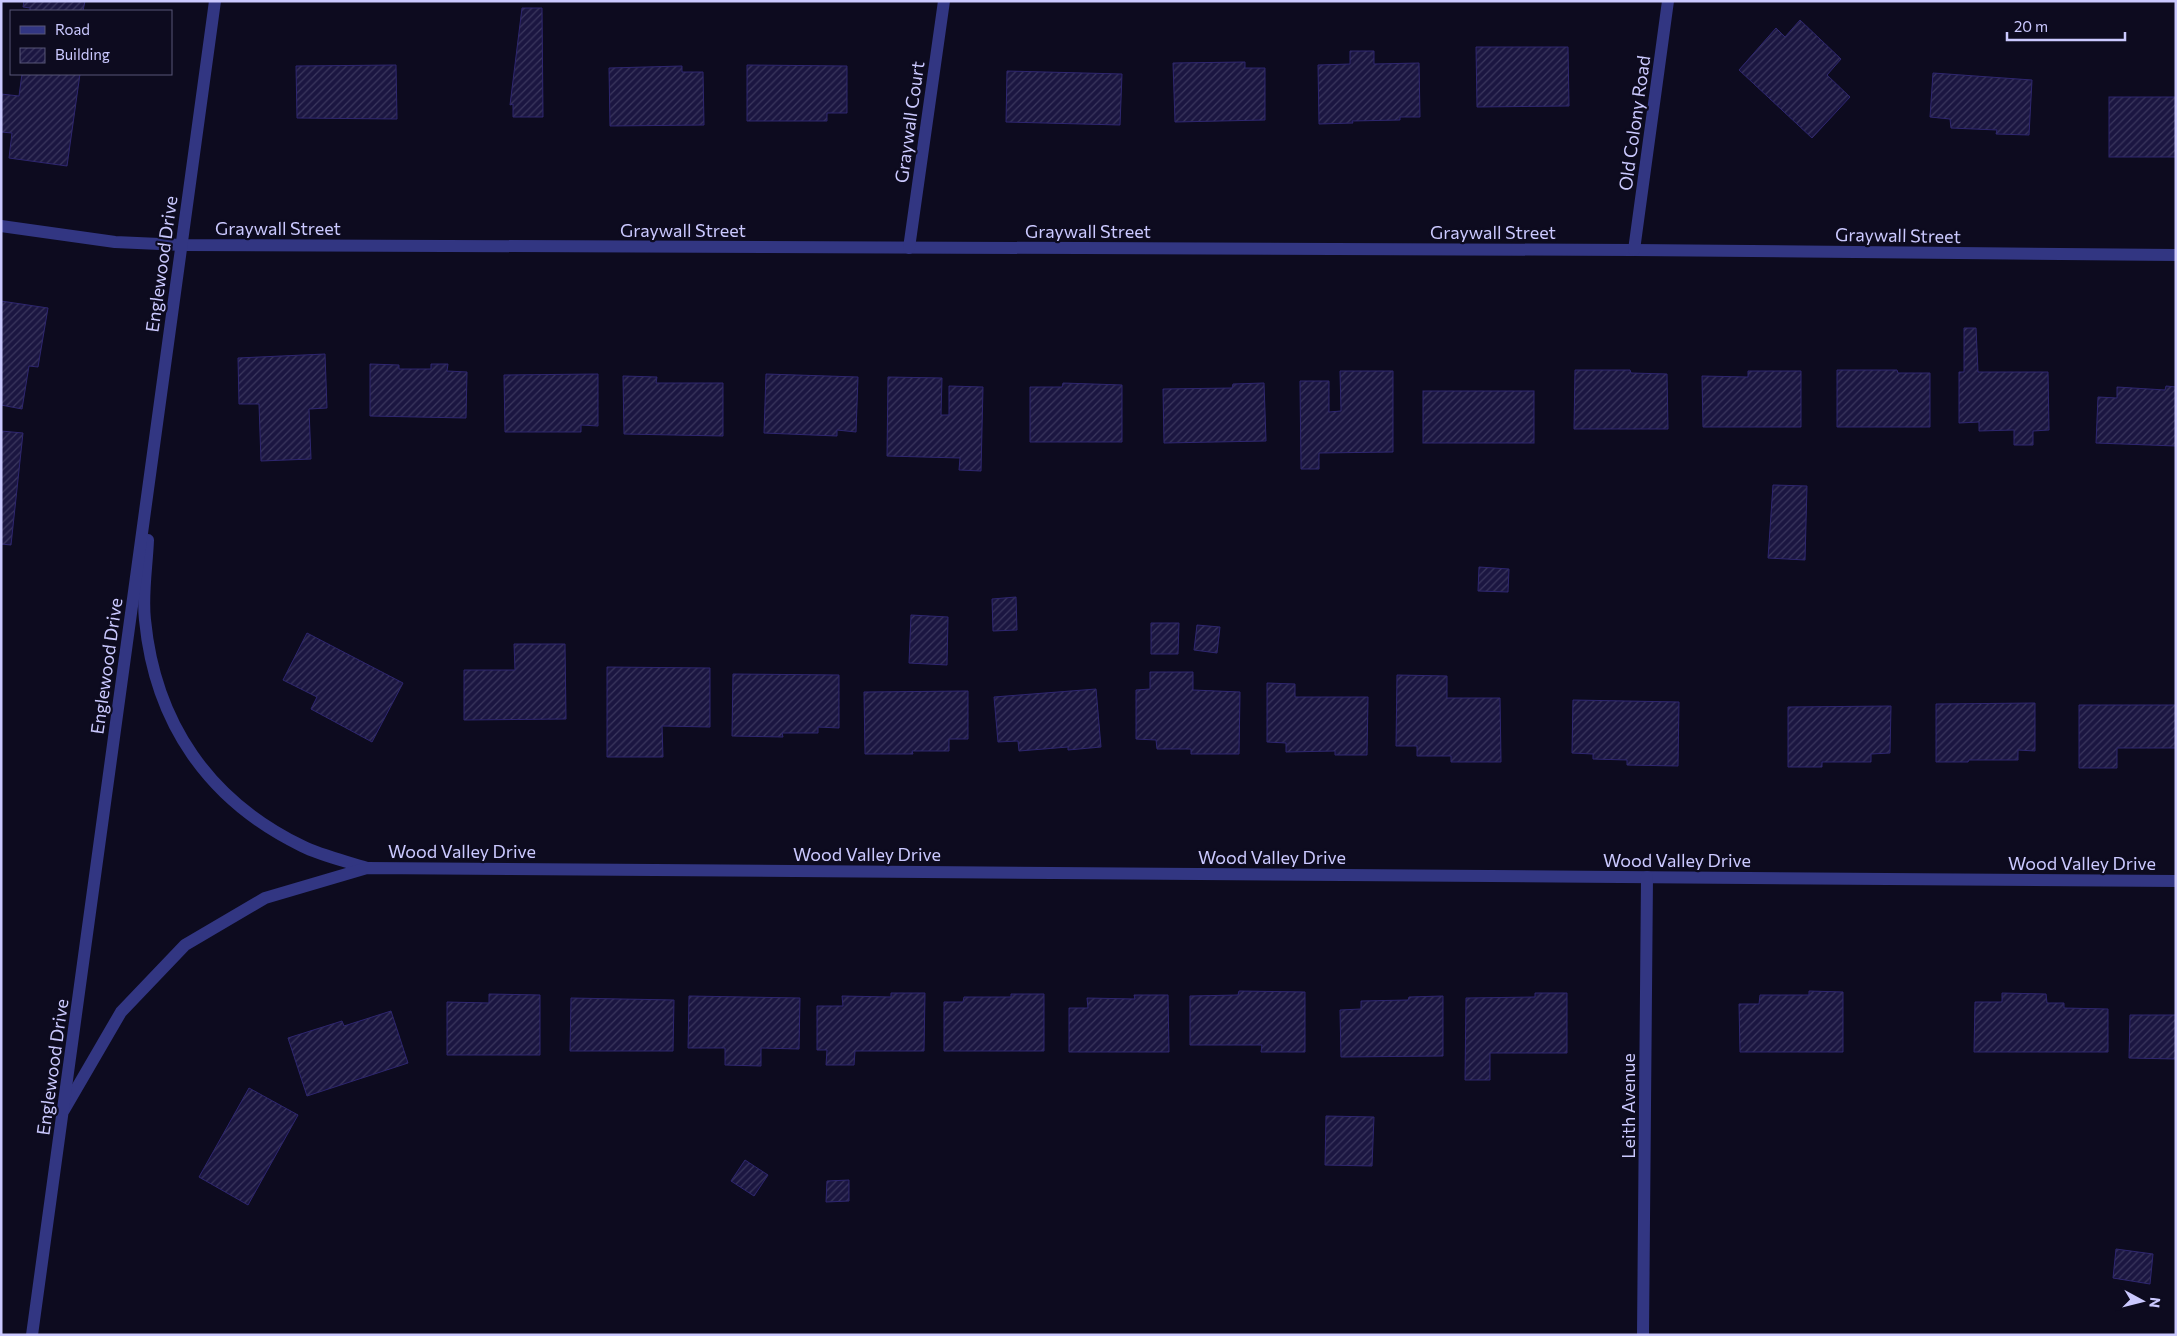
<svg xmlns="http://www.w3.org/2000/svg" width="2177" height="1336" viewBox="0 0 2177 1336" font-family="Commissioner,sans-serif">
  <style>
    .building { fill: url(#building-hatch); stroke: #2e266f }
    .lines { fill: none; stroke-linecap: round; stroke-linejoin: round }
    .street { stroke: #323682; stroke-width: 12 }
    .labels { text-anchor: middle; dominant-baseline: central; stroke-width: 4.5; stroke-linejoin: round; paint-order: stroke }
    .street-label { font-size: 18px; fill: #cbc9ff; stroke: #0d0b1f }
  </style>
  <defs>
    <pattern id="building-hatch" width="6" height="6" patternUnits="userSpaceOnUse" patternTransform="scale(1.25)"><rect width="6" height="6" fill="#1b1641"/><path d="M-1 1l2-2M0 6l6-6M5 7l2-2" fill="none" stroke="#3b375e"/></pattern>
  </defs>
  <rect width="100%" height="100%" fill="#0d0b1f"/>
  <g class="building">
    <path d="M24,1h61l-2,10h-53v-3l-7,-1z"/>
    <path d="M522,8h20l1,109h-30v-13l-3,1z"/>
    <path d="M1800,20l41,39 -14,16 23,22 -38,41 -73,-68 37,-42 9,9z"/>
    <path d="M1476,47h92l1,59 -92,1z"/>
    <path d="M1350,51h24v13l45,-1 1,54h-20v3l-48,1 1,2 -34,1 -1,-59 32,-1z"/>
    <path d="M1245,62v6h20v52l-90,2 -2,-59z"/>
    <path d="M396,65l1,54 -100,-1 -1,-52z"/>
    <path d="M747,65l100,1v47h-20v8h-80z"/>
    <path d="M682,66v6h21l1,53 -94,1 -1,-58z"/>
    <path d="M1007,71l115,3 -2,51 -114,-3z"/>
    <path d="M1933,73l99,7 -3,55 -33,-1 1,-4 -46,-2 -1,-9 -20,-2z"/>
    <path d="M22,74h58l-13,92 -58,-8 3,-25 -11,-1v-38l18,2z"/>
    <rect x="2109" y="97" width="67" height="60"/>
    <path d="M1,301l47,7 -10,59 -9,-1 -7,43 -21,-4z"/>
    <path d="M1964,328h12l2,44h70l1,58 -16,1v14h-19v-15l-35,1v-9l-20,1v-51h5z"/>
    <path d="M325,354l2,54 -18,1 2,50 -50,2 -2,-57h-20l-1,-46z"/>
    <path d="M370,364l29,1v4h32v-5h17l-1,7 20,1 -1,46 -96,-2z"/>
    <path d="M1575,370h55l1,3 36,1 1,55h-94z"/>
    <path d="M1837,370h60l1,3h32v54h-93z"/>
    <path d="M1340,371h53v81l-74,1v16h-18l-1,-88h29v31l12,-1z"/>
    <path d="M1748,371h53v56h-98l-1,-51 46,1z"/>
    <path d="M598,374v52l-17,-1v7h-76l-1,-57z"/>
    <path d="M766,374l92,3 -2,55 -19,-2v6l-73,-3z"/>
    <path d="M623,376l34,1 -1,6h67v53l-99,-2z"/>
    <path d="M888,377l54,1 -1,37h8v-29l34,1 -2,84 -22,-1 1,-12 -73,-2z"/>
    <path d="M1063,383l59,2v57h-92v-55h32z"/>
    <path d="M1264,383l2,58 -102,2 -1,-54 69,-1 1,-4z"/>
    <path d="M2166,386l10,1v59l-80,-3 2,-46 19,1v-11l48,3z"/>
    <rect x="1423" y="391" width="111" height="52"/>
    <path d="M1,431l22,2 -12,112 -10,-1z"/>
    <path d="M1773,485l34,1 -2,74 -37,-2z"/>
    <path d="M1479,567l30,2 -1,23 -30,-1z"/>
    <path d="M1016,597l1,33 -24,1 -1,-32z"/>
    <path d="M911,615l37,2 -1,48 -38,-2z"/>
    <path d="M1151,623h28l-1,31h-27z"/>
    <path d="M1197,625l23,2 -3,26 -23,-3z"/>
    <path d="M307,633l96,50 -31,59 -61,-33 6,-12 -34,-17z"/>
    <path d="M514,644h51l1,75 -102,1v-50h51z"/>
    <path d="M607,667l103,1v59l-48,-1 1,31h-56z"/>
    <path d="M1150,672h43v18l47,2 -1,62h-48v-5h-34l-1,-9 -20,-1v-49l14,-1z"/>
    <path d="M733,674l106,1v53l-21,-1v6h-36l1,4 -51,-1z"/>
    <path d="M1397,675l50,1v22h53l1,64h-50v-6h-34v-10h-21z"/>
    <path d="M1267,683l28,1v13h73l-1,58h-32v-4l-49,1v-9l-19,-1z"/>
    <path d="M1096,689l5,58 -33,3v-3l-49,4 -1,-10 -20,1 -4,-45z"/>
    <path d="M968,691v48h-19v12h-37l1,3h-48l-1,-62z"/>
    <path d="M1573,700l106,2 -1,64 -51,-1v-5l-34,-1v-5l-21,-1z"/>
    <path d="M2035,703v48l-17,-1v10h-49l-1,2h-32v-58z"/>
    <path d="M2079,705h97v43h-59v20h-38z"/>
    <path d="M1891,706l-1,47 -19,1v8h-49v5h-34v-60z"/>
    <path d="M1239,991l66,1v60h-44l1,-7h-72v-49l48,-1z"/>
    <path d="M1809,991l34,1v60h-103l-1,-48h20l1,-9h49z"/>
    <path d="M891,993h34l-1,58h-69l-1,14h-28l1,-15h-10v-44h26l-1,-10 49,1z"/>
    <path d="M1535,993h32v60h-77v27h-25l1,-82 69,-1z"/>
    <path d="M2002,993l44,1 1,9h17v5l44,1v43h-134l1,-50h27z"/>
    <path d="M489,994l51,1v60h-93v-53l42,1z"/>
    <path d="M1011,994h33v57h-100v-49h19l1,-5h47z"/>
    <path d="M1134,995h34l1,57h-100v-44h19l-1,-10 48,1z"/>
    <path d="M689,996l111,2 -1,51 -38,-1v18l-36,-1v-17h-37z"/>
    <path d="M1443,996v60l-102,1 -1,-47 21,-1v-8l47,-1 1,-3z"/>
    <path d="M571,998l103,2 -1,51h-103z"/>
    <path d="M391,1011l17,52 -101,33 -19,-58 54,-17 2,5z"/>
    <path d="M2130,1015h46v44l-47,-1z"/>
    <path d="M249,1088l49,27 -50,90 -49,-28z"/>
    <path d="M1326,1116l48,1 -2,49 -47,-1z"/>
    <path d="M745,1160l23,15 -14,21 -23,-15z"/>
    <path d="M849,1180v21l-23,1 1,-21z"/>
    <path d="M2116,1249l37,5 -3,30 -37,-6z"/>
  </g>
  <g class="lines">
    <g class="street">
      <path d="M1,226l114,16 67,3 1452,5 542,5"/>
      <path d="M909,248l35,-247"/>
      <path d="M1634,250l34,-249"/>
      <path d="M148,540c-1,26 -6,54 -3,80 10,103 64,181 157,226 20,10 44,15 65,22"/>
      <path d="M64,1110l57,-98 64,-67 80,-47 102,-30 1809,13"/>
      <path d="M32,1335l183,-1334"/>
      <path d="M1643,1335l4,-458"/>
    </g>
  </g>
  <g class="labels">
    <g class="street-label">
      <text transform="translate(909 122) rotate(-82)">Graywall Court</text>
      <text transform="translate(1634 123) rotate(-82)">Old Colony Road</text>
      <text x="278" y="228">Graywall Street</text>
      <text x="683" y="230">Graywall Street</text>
      <text x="1088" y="231">Graywall Street</text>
      <text x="1493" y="232">Graywall Street</text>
      <text transform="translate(1898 235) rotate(1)">Graywall Street</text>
      <text transform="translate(161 264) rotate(-82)">Englewood Drive</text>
      <text transform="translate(106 666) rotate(-82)">Englewood Drive</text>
      <text x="462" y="851">Wood Valley Drive</text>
      <text x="867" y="854">Wood Valley Drive</text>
      <text x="1272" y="857">Wood Valley Drive</text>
      <text x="1677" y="860">Wood Valley Drive</text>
      <text x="2082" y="863">Wood Valley Drive</text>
      <text transform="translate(52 1067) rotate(-82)">Englewood Drive</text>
      <text transform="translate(1628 1106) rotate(-90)">Leith Avenue</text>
    </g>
  </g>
  <rect width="2177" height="1336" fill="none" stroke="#cbc9ff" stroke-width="5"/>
  <rect x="10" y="10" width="162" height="65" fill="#0d0b1f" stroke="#595779"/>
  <rect x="20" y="26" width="25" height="8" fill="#323682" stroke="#595779"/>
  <text x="55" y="35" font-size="15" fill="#cbc9ff">Road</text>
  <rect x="20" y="48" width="25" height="15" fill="url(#building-hatch)" stroke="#595779"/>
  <text x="55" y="60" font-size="15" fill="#cbc9ff">Building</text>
  <g transform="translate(2142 1301) rotate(97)" stroke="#0d0b1f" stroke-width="4" paint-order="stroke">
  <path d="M0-4L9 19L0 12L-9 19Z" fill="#cbc9ff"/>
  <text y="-8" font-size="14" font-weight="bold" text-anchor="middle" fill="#cbc9ff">N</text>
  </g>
  <path d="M2007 32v8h118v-8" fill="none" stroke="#cbc9ff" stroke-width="2.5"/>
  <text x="2014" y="32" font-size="15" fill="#cbc9ff" stroke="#0d0b1f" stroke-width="4" paint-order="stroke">20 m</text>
</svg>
